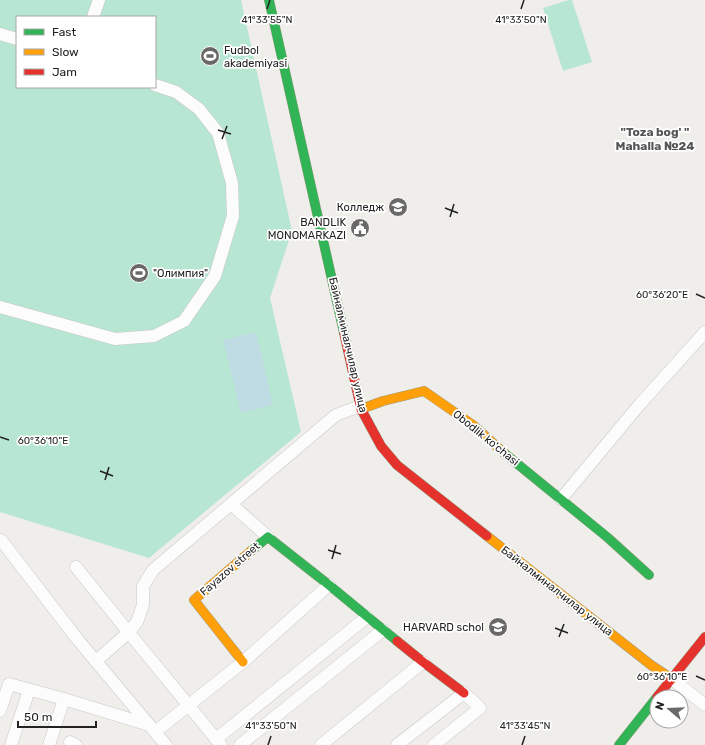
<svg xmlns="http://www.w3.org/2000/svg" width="705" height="745" viewBox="0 0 705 745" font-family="Rubik,sans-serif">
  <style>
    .pitch { fill: #b7e6d2; fill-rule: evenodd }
    .water { fill: #bfdbe3 }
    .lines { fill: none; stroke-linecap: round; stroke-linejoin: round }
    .street-casing { stroke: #c9c8c7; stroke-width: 13 }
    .fast-casing { stroke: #999a82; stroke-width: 10 }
    .slow-casing { stroke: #999a82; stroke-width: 10 }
    .jam-casing { stroke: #999a82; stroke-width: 10 }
    .street { stroke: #fdfcfc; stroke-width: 12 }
    .fast { stroke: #30b455; stroke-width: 9 }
    .slow { stroke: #ff9f0a; stroke-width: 9 }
    .jam { stroke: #e5322d; stroke-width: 9 }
    .ticks { fill: none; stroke: #222; stroke-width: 1.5 }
    .labels { text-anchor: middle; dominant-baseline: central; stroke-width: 3.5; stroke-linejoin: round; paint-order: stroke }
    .poi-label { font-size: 11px; fill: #222; stroke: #fff; text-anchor: end }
    .street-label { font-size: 11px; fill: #222; stroke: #fff }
    .neighbourhood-label { font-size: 12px; font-weight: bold; fill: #555; stroke: #fff }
    .ticks-label { font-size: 10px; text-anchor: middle; fill: #222; stroke: #fff; stroke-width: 3.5; stroke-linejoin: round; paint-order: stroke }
  </style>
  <rect width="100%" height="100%" fill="#f0eeeb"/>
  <g class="pitch">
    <path d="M0,0h241l51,231 -22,67 31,134 -152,126 -149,-46zM17,17h138v70h-138z"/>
    <path d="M569,0h3l20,62 -29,9 -20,-63z"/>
  </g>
  <path class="water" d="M256,332l17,73 -32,8 -18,-73z"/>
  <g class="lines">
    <defs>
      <g id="street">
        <path d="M93,17l6,-17"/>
        <path d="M0,34l17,5"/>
        <path d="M0,307l115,32 39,-3 30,-15 31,-45 18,-60 -1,-33 -14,-50 -19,-24 -23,-17 -21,-7"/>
        <path d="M561,499l79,-95 65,-72"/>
        <path d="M231,504l37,33"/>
        <path d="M1,540l77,100 88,105"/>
        <path d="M76,567l54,67 91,111"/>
        <path d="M96,661l33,-29 8,-10 6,-17v-19l10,-16 183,-155 24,-9"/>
        <path d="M672,679l33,26"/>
        <path d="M0,711l9,-27 55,15 85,26"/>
        <path d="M155,732l88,-70 86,-77"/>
        <path d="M216,739l151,-122"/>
        <path d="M70,742l6,3"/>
        <path d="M11,745l18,-55"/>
        <path d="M49,745l15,-46"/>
        <path d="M240,745l143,-115"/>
        <path d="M321,745l102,-83"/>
        <path d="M397,745l67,-52 16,15 -46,37"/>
      </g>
      <g id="fast">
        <path d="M269,0l75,333"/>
        <path d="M504,453l103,84 42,38"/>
        <path d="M251,551l17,-14 61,48 68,56"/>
        <path d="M619,745l38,-48"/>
      </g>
      <g id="slow">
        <path d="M361,409l22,-8 41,-10 49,34 31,28"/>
        <path d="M487,536l164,129 21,14"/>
        <path d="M243,662l-49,-62 57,-49"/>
      </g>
      <g id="jam">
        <path d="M344,333l17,76 20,37 16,19 90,71"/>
        <path d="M397,641l26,21 41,31"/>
        <path d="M657,697l48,-60"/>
      </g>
    </defs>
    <use href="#street" class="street-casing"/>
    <use href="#fast" class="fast-casing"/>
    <use href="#slow" class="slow-casing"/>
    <use href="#jam" class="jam-casing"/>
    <use href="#street" class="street"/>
    <use href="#fast" class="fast"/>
    <use href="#slow" class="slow"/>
    <use href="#jam" class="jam"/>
  </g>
  <path class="ticks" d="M267,9l3,-9M521,9l3,-9M218,130l13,4M222,139l5,-13M445,208l13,5M450,217l4,-13M696,294l9,4M0,437l9,3M100,471l13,5M105,480l4,-13M328,550l13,4M332,559l4,-14M555,628l13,5M559,637l5,-13M696,676l9,4M268,745l3,-9M522,745l3,-9"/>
  <defs>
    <symbol id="stadium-disc" viewBox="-11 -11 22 22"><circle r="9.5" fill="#6a6968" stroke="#fff"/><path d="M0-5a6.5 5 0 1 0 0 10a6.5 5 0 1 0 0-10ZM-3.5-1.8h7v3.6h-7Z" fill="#fff"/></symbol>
    <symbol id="university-disc" viewBox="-11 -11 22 22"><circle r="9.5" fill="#6a6968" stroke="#fff"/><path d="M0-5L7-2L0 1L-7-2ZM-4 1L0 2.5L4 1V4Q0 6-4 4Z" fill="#fff"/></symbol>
    <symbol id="civic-disc" viewBox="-11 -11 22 22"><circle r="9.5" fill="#6a6968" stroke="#fff"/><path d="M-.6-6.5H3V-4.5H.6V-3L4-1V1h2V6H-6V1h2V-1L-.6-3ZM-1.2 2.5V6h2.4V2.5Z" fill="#fff"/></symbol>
  </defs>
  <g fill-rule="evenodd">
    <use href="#stadium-disc" x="199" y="45" width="22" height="22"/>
    <use href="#university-disc" x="387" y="196" width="22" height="22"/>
    <use href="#civic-disc" x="349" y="217" width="22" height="22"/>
    <use href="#stadium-disc" x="128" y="262" width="22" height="22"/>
    <use href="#university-disc" x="487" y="616" width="22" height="22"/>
  </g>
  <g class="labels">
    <g class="poi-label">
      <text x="224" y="50" text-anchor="start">Fudbol<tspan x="224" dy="13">akademiyasi</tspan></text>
      <text x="384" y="207">Колледж</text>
      <text x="346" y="222">BANDLIK<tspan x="346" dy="13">MONOMARKAZI</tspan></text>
      <text x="153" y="273" text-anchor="start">"Олимпия"</text>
      <text x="484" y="627">HARVARD schol</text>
    </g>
    <g class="street-label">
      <text transform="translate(348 345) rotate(77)">Байналминалчилар улица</text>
      <text transform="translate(486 438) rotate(39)">Obodlik ko'chasi</text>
      <text transform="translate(230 569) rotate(-41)">Fayazov street</text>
      <text transform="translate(557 591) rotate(38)">Байналминалчилар улица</text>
    </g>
    <g class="neighbourhood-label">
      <text x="655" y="132">"Toza bog' "<tspan x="655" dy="14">Mahalla №24</tspan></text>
    </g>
  </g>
  <g class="ticks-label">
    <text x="267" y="23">41°33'55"N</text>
    <text x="521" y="23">41°33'50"N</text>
    <text x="662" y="298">60°36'20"E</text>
    <text x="43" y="444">60°36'10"E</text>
    <text x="662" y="680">60°36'10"E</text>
    <text x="271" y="729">41°33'50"N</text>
    <text x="525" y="729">41°33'45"N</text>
  </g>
  <rect x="16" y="16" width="140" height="72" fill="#ffffff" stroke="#a7a7a7"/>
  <rect x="24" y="29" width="20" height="6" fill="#30b455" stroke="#a7a7a7"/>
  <text x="52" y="36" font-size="12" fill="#222222">Fast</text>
  <rect x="24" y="49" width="20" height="6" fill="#ff9f0a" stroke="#a7a7a7"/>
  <text x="52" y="56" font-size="12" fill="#222222">Slow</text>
  <rect x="24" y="69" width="20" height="6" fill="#e5322d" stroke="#a7a7a7"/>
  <text x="52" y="76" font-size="12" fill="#222222">Jam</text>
  <g transform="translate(669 709) rotate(289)"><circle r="19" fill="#ffffff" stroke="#a7a7a7"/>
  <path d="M0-3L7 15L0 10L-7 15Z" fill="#6a6968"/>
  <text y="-6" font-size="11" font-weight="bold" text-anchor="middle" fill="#222222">N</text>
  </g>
  <path d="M18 721v6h78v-6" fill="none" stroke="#222222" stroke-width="2"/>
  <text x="24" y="721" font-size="12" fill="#222222" stroke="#ffffff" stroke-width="3" paint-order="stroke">50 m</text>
</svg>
